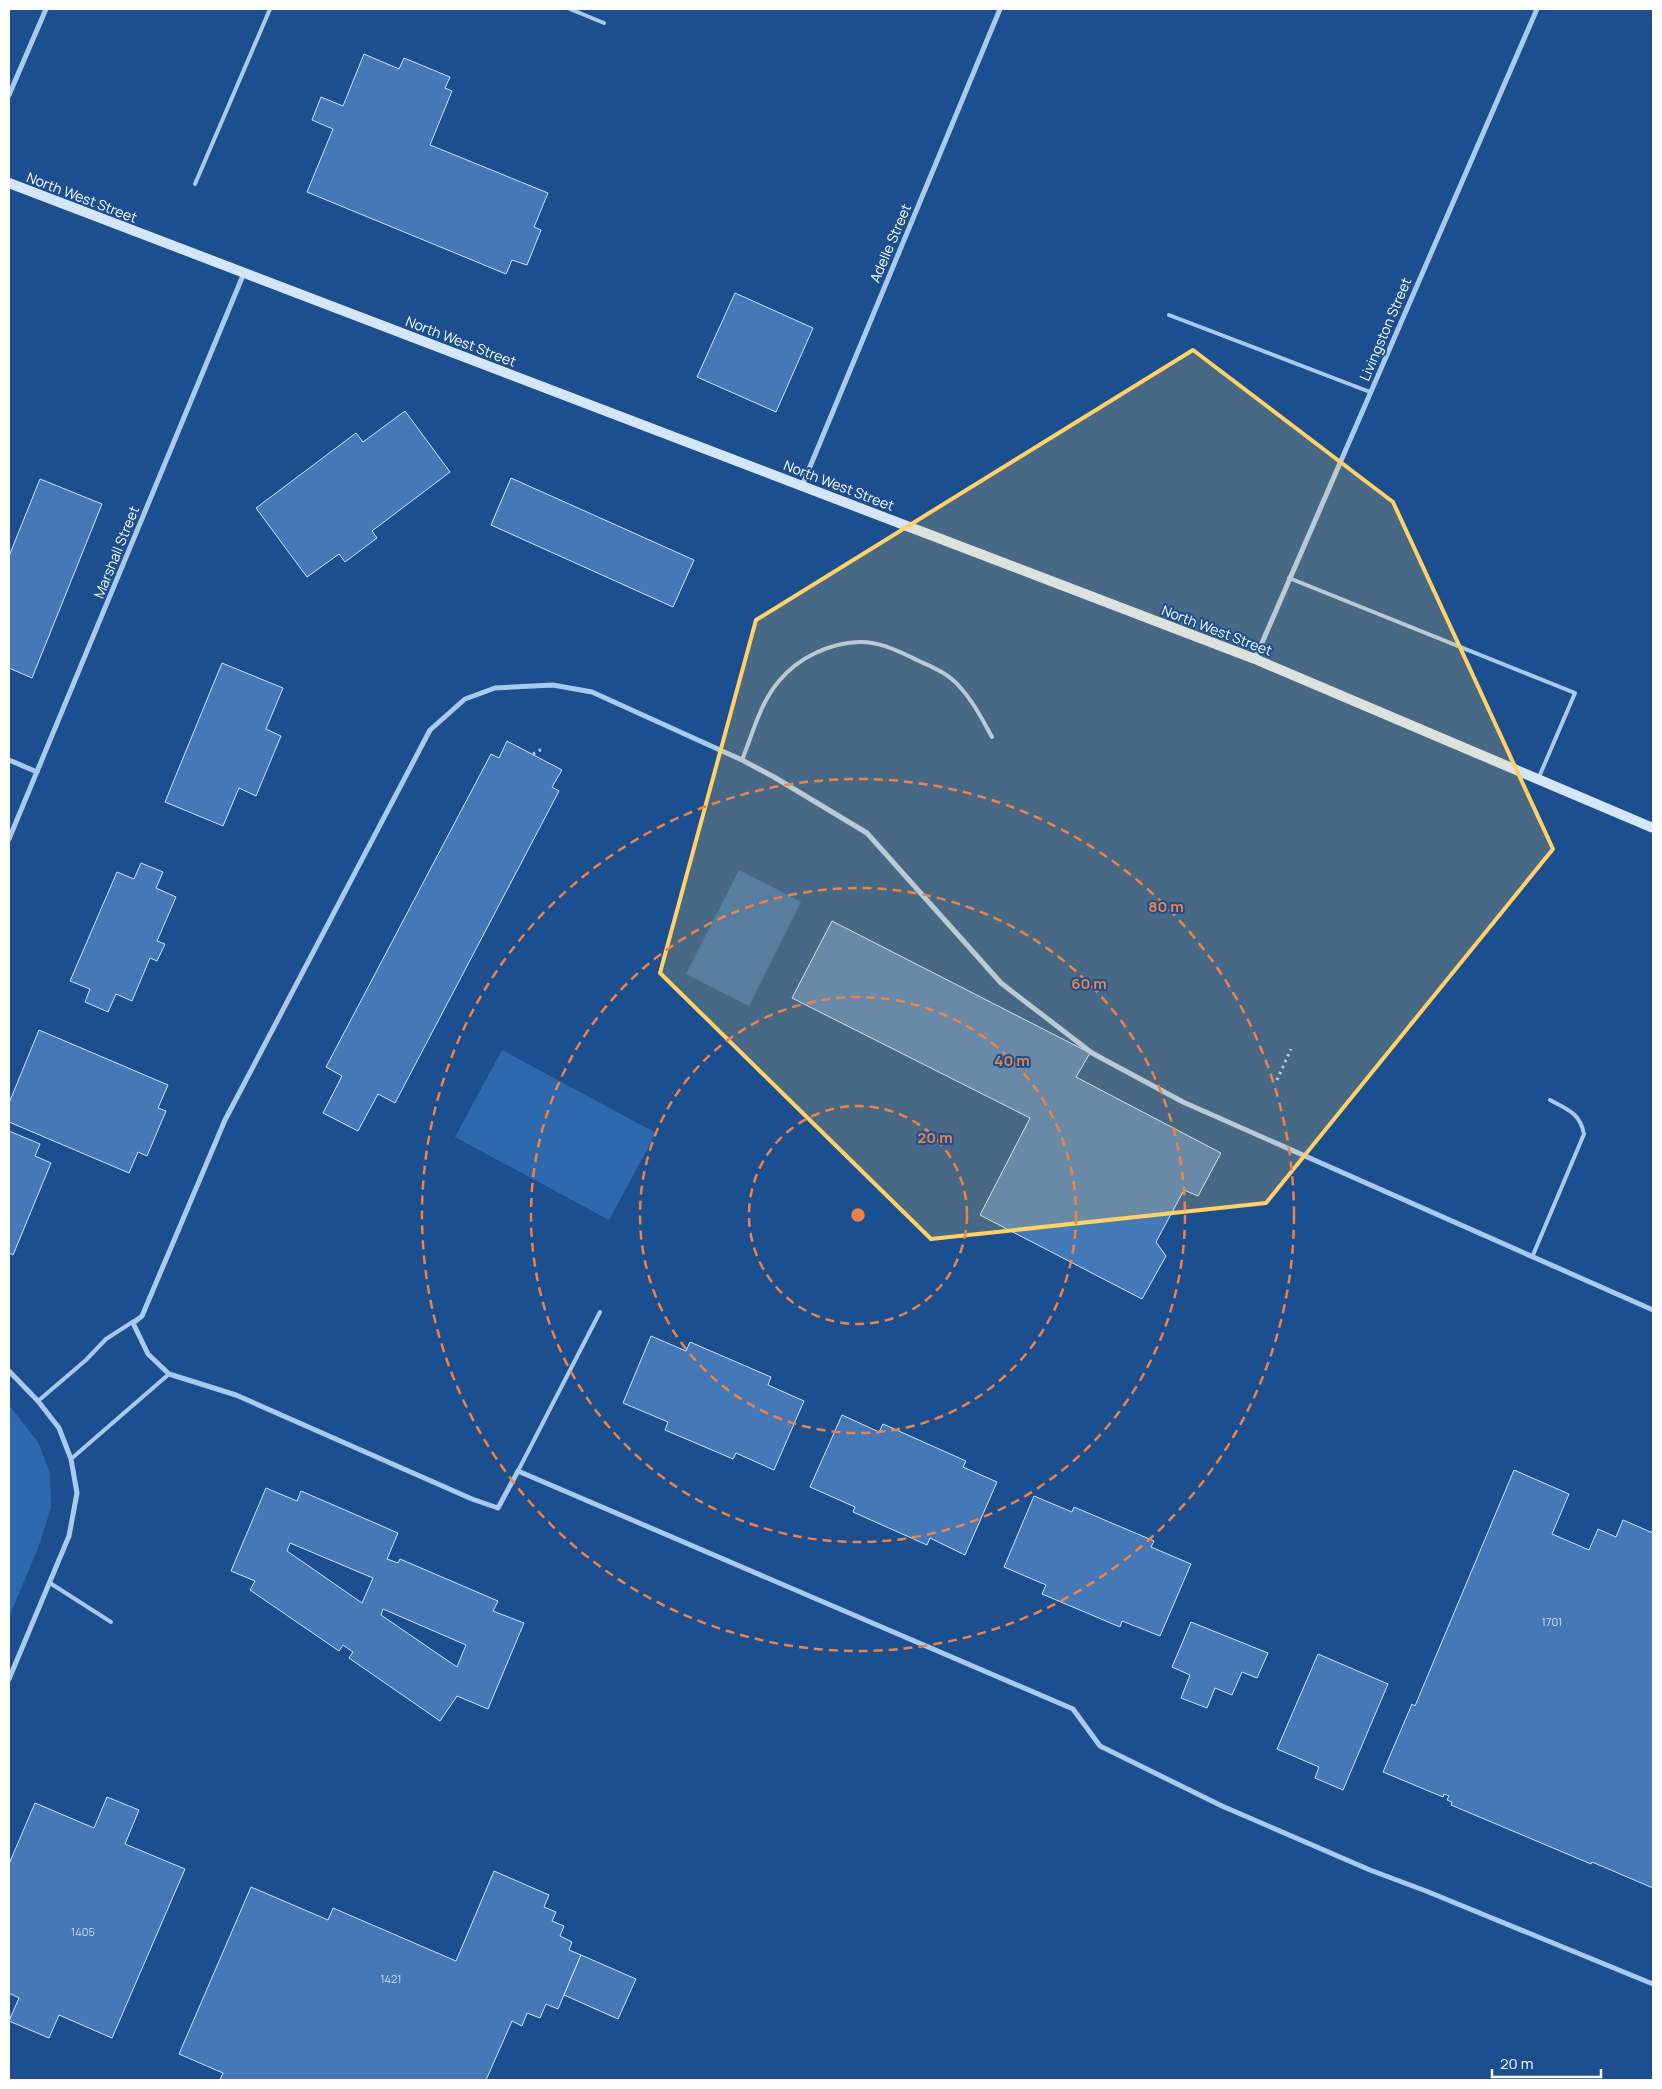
<svg xmlns="http://www.w3.org/2000/svg" width="1662" height="2089" viewBox="0 0 1662 2089" font-family="Manrope,sans-serif">
  <style>
    .green { fill: #2e69ad }
    .building { fill: #4478b7; stroke: #cfe3fa; fill-rule: evenodd }
    .lines { fill: none; stroke-linecap: round; stroke-linejoin: round }
    .path { stroke: #a9c9ee; stroke-width: 3; stroke-dasharray: 2.5 4; stroke-linecap: butt }
    .lane { stroke: #a9c9ee; stroke-width: 4 }
    .street { stroke: #a9c9ee; stroke-width: 5 }
    .secondary { stroke: #d6e6fa; stroke-width: 10 }
    .marked { fill: #ffd166; fill-opacity: 0.2; stroke: #ffd166; stroke-width: 4; stroke-linejoin: round }
    .ring { fill: none; stroke: #ee8249; stroke-width: 2.5; stroke-dasharray: 9 6 }
    .labels { text-anchor: middle; dominant-baseline: central; stroke-width: 4; stroke-linejoin: round; paint-order: stroke }
    .number-label { font-size: 11px; fill: #d0dded }
    .street-label { font-size: 14px; fill: #fff; stroke: #1b4f8f }
    .centre { fill: #ee8249; stroke: #1b4f8f; stroke-width: 2.5 }
    .ring-label { font-size: 15px; text-anchor: middle; font-weight: bold; fill: #ee8249; stroke: #1b4f8f; stroke-width: 4; stroke-linejoin: round; paint-order: stroke }
  </style>
  <rect width="100%" height="100%" fill="#1b4f8f"/>
  <g class="green">
    <path d="M739,870l62,32 -52,104 -63,-32z"/>
    <path d="M502,1050l154,83 -47,87 -154,-83z"/>
    <path d="M9,1405l29,37 12,32 1,34 -13,40 -29,69z"/>
  </g>
  <g class="building">
    <path d="M364,54l35,15 5,-11 46,19 -5,11 7,3 -22,54 118,48 -14,34 7,3 -14,35 -15,-5 -6,14 -199,-82 26,-63 -21,-9 9,-23 22,9z"/>
    <path d="M735,293l78,35 -37,84 -79,-35z"/>
    <path d="M405,411l45,61 -78,59 5,7 -32,24 -6,-8 -32,23 -51,-69 100,-75 7,9z"/>
    <path d="M511,478l183,82 -21,47 -182,-82z"/>
    <path d="M40,479l62,25 -70,174 -23,-10v-112z"/>
    <path d="M222,663l61,25 -17,41 15,7 -25,60 -17,-8 -16,38 -58,-24z"/>
    <path d="M507,741l55,29 -10,17 7,4 -164,312 -17,-9 -20,37 -35,-18 19,-37 -16,-9 165,-313 8,4z"/>
    <path d="M141,863l22,9 -7,16 20,9 -19,44 8,3 -8,17 -7,-3 -18,43 -16,-7 -8,18 -23,-10 5,-13 -20,-8 47,-109 17,7z"/>
    <path d="M832,921l258,132 -14,24 145,76 -23,43 -14,-6 -28,52 10,14 -24,43 -162,-84 50,-97 -238,-120z"/>
    <path d="M39,1030l129,55 -10,23 8,3 -19,45 -9,-4 -9,21 -120,-51v-19z"/>
    <path d="M9,1131l31,13 -5,12 16,7 -38,92 -4,-2z"/>
    <path d="M651,1336l35,15 4,-9 81,35 -3,8 36,16 -30,69 -38,-17 -3,6 -68,-29 3,-8 -45,-19z"/>
    <path d="M842,1415l37,17 4,-8 83,37 -3,6 34,15 -32,73 -35,-17 -3,7 -74,-33 2,-5 -45,-20z"/>
    <path d="M1514,1470l55,24 -17,40 37,16 9,-21 18,8 7,-17 30,13v355l-61,-26 -1,2 -140,-59 1,-3 -5,-2 2,-4 -5,-2 -1,3 -60,-25 29,-68 3,2 10,-24z"/>
    <path d="M266,1488l31,13 4,-10 97,42 -11,26 11,4 2,-4 98,42 -5,10 31,12 -36,86 -31,-13 -17,25 -91,-63 4,-6 -10,-7 -4,6 -89,-61 5,-9 -24,-10zM290,1543l83,35 -11,25 -75,-52zM383,1609l83,36 -9,22 -76,-52z"/>
    <path d="M1034,1496l38,16 2,-5 80,34 -3,6 40,17 -31,72 -38,-15 -2,6 -78,-33 4,-9 -42,-18z"/>
    <path d="M1191,1622l77,31 -11,25 -15,-6 -10,23 -17,-7 -8,20 -26,-10 9,-23 -18,-8z"/>
    <path d="M1318,1654l70,30 -45,106 -28,-12 4,-11 -42,-18z"/>
    <path d="M107,1797l32,13 -14,34 60,25 -73,169 -53,-23 -10,23 -40,-17 10,-23 -10,-5v-129l26,-61 59,25z"/>
    <path d="M494,1871l55,24 -5,12 12,5 -4,9 12,5 -4,10 12,6 -3,8 12,5 -23,54 -12,-5 -6,14 -13,-5 -5,13 -10,-5 -26,59h-266l3,-7 -44,-19 72,-167 77,33 5,-12 123,53z"/>
    <path d="M581,1955l55,24 -18,40 -54,-24z"/>
  </g>
  <g class="lines">
    <g class="path">
      <path d="M533,754l11,-6"/>
      <path d="M1277,1080l14,-31"/>
    </g>
    <g class="lane">
      <path d="M570,9l34,14"/>
      <path d="M195,184l75,-175"/>
      <path d="M1169,315l201,77"/>
      <path d="M1289,578l286,115 -36,84"/>
      <path d="M742,760c11,-27 18,-57 37,-79 19,-23 50,-38 80,-39 20,-1 41,10 58,18 15,7 31,13 42,26 14,15 23,33 33,51"/>
      <path d="M1533,1255l51,-121c-4,-21 -16,-24 -34,-34"/>
      <path d="M38,1401l48,-41 20,-21 28,-18"/>
      <path d="M71,1459l98,-85"/>
      <path d="M518,1471l82,-159"/>
      <path d="M50,1583l61,39"/>
    </g>
    <g class="street">
      <path d="M9,95l37,-86"/>
      <path d="M802,486l198,-477"/>
      <path d="M1255,659l282,-650"/>
      <path d="M9,760l28,12"/>
      <path d="M9,839l235,-566"/>
      <path d="M1653,1310l-470,-208 -91,-49 -91,-70 -134,-150 -93,-56 -32,-17 -150,-68 -39,-7 -58,3 -30,11 -35,31 -205,390 -83,196 -9,7 15,31 21,20 67,21 236,104 26,9 20,-37 555,238 27,37 122,60 148,64 56,21 227,93"/>
      <path d="M9,1371l29,30 21,27 12,31 6,34 -8,43 -60,143"/>
    </g>
    <path class="secondary" d="M9,183l1246,476 398,169"/>
  </g>
  <path class="marked" d="M1193,350l200,152 160,347 -287,354 -335,36 -271,-266 96,-353z"/>
  <g class="ring">
    <circle cx="858" cy="1215" r="109"/>
    <circle cx="858" cy="1215" r="218"/>
    <circle cx="858" cy="1215" r="327"/>
    <circle cx="858" cy="1215" r="436"/>
  </g>
  <g class="labels">
    <g class="number-label">
      <text x="1552" y="1621">1701</text>
      <text x="83" y="1931">1405</text>
      <text x="391" y="1978">1421</text>
    </g>
    <g class="street-label">
      <text transform="translate(82 197) rotate(21)">North West Street</text>
      <text transform="translate(890 243) rotate(-67)">Adelle Street</text>
      <text transform="translate(1385 329) rotate(-67)">Livingston Street</text>
      <text transform="translate(461 341) rotate(21)">North West Street</text>
      <text transform="translate(839 485) rotate(21)">North West Street</text>
      <text transform="translate(116 552) rotate(-68)">Marshall Street</text>
      <text transform="translate(1217 630) rotate(21)">North West Street</text>
    </g>
  </g>
  <circle cx="858" cy="1215" r="8" class="centre"/>
  <g class="ring-label">
    <text x="1166" y="912">80 m</text>
    <text x="1089" y="989">60 m</text>
    <text x="1012" y="1066">40 m</text>
    <text x="935" y="1143">20 m</text>
  </g>
  <rect width="1662" height="2089" fill="none" stroke="#ffffff" stroke-width="20"/>
  <path d="M1492 2069v8h109v-8" fill="none" stroke="#ffffff" stroke-width="2.5"/>
  <text x="1500" y="2069" font-size="15" fill="#ffffff" stroke="#1b4f8f" stroke-width="4" paint-order="stroke">20 m</text>
</svg>
